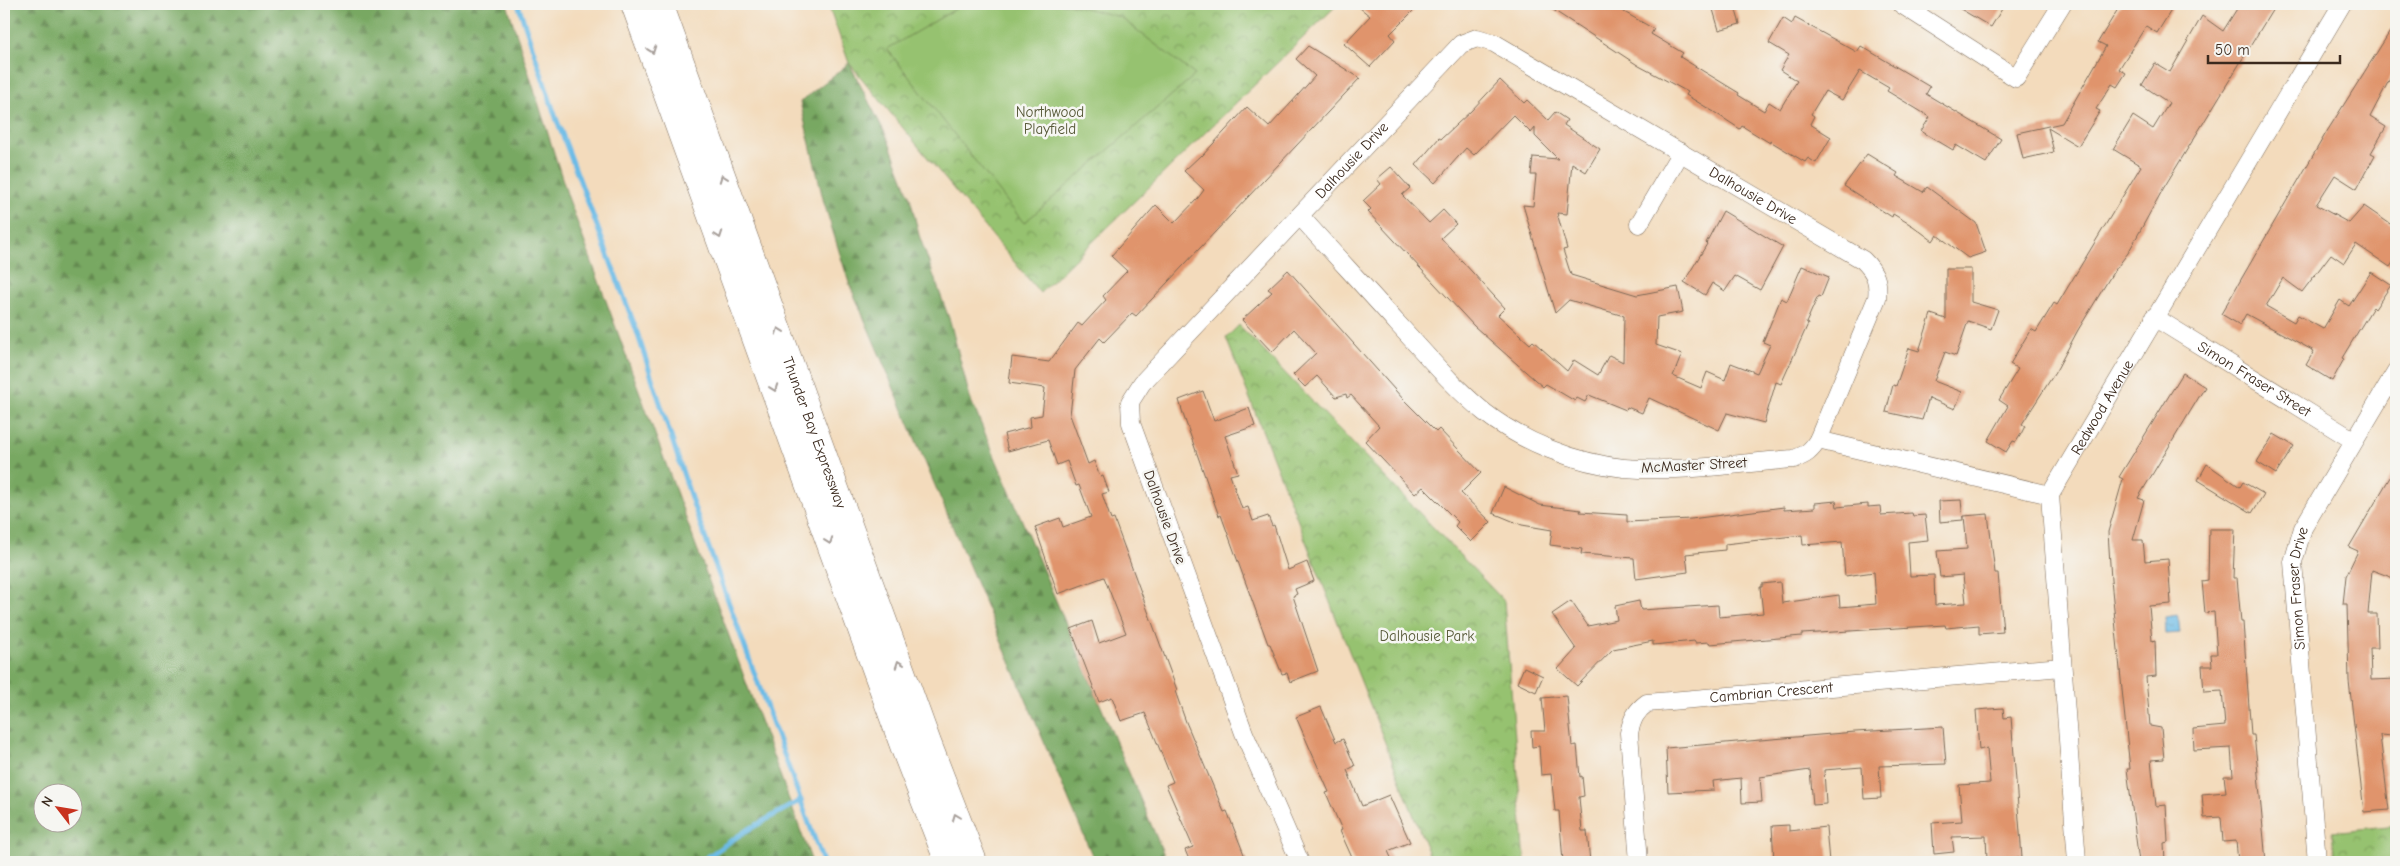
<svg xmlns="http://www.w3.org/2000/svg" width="2400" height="866" viewBox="0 0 2400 866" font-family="'Comic Neue',sans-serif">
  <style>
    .forest { fill: url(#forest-firs); stroke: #5a6940; fill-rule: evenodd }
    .park { fill: url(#park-crowns); stroke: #687647 }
    .pitch { fill: #96c270; stroke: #687647 }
    .water { fill: url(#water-ripples); stroke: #547282 }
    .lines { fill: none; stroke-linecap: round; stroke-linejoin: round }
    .stream { stroke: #6cbbe6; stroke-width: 5 }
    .building { fill: #e0946c }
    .street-casing { stroke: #7b6855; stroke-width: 19 }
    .highway-casing { stroke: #7b6855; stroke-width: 29 }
    .street { stroke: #fff; stroke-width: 18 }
    .highway { stroke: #fff; stroke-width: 28 }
    .oneway { stroke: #a79f9a }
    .labels { text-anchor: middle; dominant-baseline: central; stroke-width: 5; stroke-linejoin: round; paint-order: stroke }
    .park-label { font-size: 15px; fill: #565837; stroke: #f6f6f2 }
    .street-label { font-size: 15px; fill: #3b2a1e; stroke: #f6f6f2 }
  </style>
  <defs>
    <pattern id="forest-firs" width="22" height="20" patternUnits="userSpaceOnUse" patternTransform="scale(1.25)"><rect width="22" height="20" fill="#78a862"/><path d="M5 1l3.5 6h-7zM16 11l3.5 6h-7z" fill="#648950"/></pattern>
    <pattern id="park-crowns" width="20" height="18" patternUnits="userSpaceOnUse" patternTransform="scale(1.25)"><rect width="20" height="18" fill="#96c270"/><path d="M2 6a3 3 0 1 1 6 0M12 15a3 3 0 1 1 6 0" fill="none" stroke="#7c9e5b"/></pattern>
    <pattern id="water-ripples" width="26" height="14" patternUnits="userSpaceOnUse" patternTransform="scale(1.25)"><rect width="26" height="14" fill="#6cbbe6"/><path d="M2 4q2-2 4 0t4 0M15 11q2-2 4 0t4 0" fill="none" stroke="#5a98ba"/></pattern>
  </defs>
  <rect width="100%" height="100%" fill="#f6f6f2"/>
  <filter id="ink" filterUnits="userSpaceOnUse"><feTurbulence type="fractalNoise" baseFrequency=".02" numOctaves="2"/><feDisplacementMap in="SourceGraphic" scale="10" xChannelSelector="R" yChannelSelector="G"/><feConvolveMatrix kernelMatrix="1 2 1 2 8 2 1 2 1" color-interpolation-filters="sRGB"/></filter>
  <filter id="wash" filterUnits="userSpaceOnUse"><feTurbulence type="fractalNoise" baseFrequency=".0096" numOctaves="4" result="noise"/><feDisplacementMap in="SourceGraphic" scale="20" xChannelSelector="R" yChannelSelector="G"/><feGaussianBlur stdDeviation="1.12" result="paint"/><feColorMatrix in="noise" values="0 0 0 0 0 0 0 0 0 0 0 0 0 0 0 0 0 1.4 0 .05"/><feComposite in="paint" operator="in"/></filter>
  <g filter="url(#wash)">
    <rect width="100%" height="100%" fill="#f3dbbc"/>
    <g class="forest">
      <path d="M4,4h503l61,193 244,665h-808zM42,794h30v30h-30z"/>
      <path d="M849,63l38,74 23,60 9,38 31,86 20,77 197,464h-72l-246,-579 -25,-80 -24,-101z"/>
    </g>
    <g class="park">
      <path d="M828,4h510l-298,289 -191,-230z"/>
      <path d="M1239,325l265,276 21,261h-93l-206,-524z"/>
      <path d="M2396,825v37h-61l-3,-30z"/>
    </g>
    <path class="pitch" d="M964,4h105l51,13 75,58 -171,148 -137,-174z"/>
    <path class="water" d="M2178,615l2,18 -14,1 -1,-17z"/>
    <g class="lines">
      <g class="stream">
        <path d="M518,4l38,114 80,211 57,175 130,358"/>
        <path d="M700,862l44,-30 57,-32"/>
      </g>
    </g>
    <g id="blocks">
      <g class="building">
        <path d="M1355,4h65l-30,30 5,6 -25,27 -26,-23 26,-28z"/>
        <path d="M1544,4h66l44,25 -3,5 32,19 -3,4 59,36 -1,2 26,16 5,-9 11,7 17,-28 -17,-11 9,-15 -20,-12 14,-25 9,6 3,-6 62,34 4,-6 69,41 -4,7 75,45 -15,24 -30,-18 -3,5 -32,-19 9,-14 -43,-26 2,-3 -29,-17 -18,29 -17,-9 -14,23 3,2 -4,8 21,13 -15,26 -8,-5 -3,4 -35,-21v2l-28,-17 -2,3 -26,-17 -28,-17 2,-3 -49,-26z"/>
        <path d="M1721,4h13l6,20 -21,6 -7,-24z"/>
        <path d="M1952,4h53l-14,23z"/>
        <path d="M2121,4h54l-18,29 -11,-7 -27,43 7,4 -9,14 -5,-3 -16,25 4,2 -22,35 -30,-18 6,24 -31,7 -6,-26 45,-10 44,-77 -8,-4z"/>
        <path d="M2240,4h36l-113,185 -35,64 -16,21 -34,56 -22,41 -34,53 3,2 -4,8 -5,8 -3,-1 -7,11 -18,-11 20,-35 -9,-6 19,-31 -8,-5 21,-35 5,3 18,-29 3,2 84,-139 -28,-17 20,-33 20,13 16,-26 -27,-18 13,-22 15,9 32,-56 21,15z"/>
        <path d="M2396,22v45l-26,50 16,10 -15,26 4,2 -18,34 -22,-14 -19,30 33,18 15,-17 32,22v30l-6,9 -34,-23 -12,19 -13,-9 -29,38 -19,-14 -17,28 28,16 4,-7 25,14 17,-29 9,6 22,-34 20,13 -16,24 -2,-2 -31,51 2,1 -12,22 -26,-16 8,-14 -68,-37 -6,11 -19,-11 105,-181z"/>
        <path d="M1308,46l52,32 -224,238 -4,-3 -28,29 -4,-4 -25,32 -5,45 18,49 6,-3 6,16 3,-1 6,16 -7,2 9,26 3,-1 63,171 -2,1 11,31 38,90 3,-1 20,51h-57l-5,-12 8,-3 -27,-62 7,-3 -28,-69 -24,8 -9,-24 -13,5 -28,-73 21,-8 7,22 27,-10 -22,-56 -46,17 -23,-67 25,-9 3,9 28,-10 -12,-32 -3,1 -9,-25 -10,4 -9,-25 -40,11 -4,-17 27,-7 -1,-10 12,-2 3,-27 -36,-5 3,-26 37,5 29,-39 4,3 24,-26 -3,-4 24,-25 -16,-15 45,-51 18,18 24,-25 6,-8 -20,-19 17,-16 1,1 45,-49 22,20 22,-24 24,-27 -19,-17z"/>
        <path d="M1500,80l24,23 3,-3 21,20 7,-8 12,8 -3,5 36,24 -14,23 -14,-9 -5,51 -10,-1 10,36 -4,1 8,25 66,20 41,-8 5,25 -26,5 -1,28 26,9 -9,22 28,12 6,-16 18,8 6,-17 26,10 13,-28 -7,-3 18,-44 6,3 15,-35 27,11 -8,20 -3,-1 -12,27 2,1 -27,60 -5,-2 -12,41 -37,-10 -8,17 -70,-32 -7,15 -15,-6 -1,3 -37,-15 -4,7 -8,-4 -2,3 -29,-17 -3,3 -69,-61 -106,-114 3,-3 -8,-8 18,-17 -4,-5 14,-12 19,21 -8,7 27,28 14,-13 13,14 -15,14 64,70 -7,7 32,29 3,-3 34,30 7,-11 24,15 11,-20 14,7 1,-46 -55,-16 -14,13 -32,-108 10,1 3,-31h-5l2,-18 25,2 -23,-23v-8l-4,5 -18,-18 -39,40 -8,-7 -31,35 -19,-18 23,-27 2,1 30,-28z"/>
        <path d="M1867,154l31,19 -2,3 27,16 4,-5 49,36 10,29 -18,6 -31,-23 -4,6 -20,-15 -20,-12 -1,3 -48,-31z"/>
        <path d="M1723,211l60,36 -23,43 -25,-14 -10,15 -13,-8 -7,12 -21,-13 23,-38 -1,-1z"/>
        <path d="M1946,269h25v33l27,8 -7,19 -23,-8 -12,35 -11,-4 -11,29 28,11 -7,17 -26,-11 -7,22 -36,-8 7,-27 3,1 13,-38 10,3 12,-37 15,5z"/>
        <path d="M1288,270l115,129 33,33 3,-3 42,44 -20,20 30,29 -20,20 -16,-16 3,-4 -35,-35 -8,7 -50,-53 14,-15 -28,-31 -4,3 -1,-4 -10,3 -19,-21 -12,11 -12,-12 23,-22 -22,-24 -22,23 -30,-32 30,-28 -4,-3z"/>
        <path d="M2183,373l22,14 -67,111 6,2 -11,40h10l2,21 23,-2 3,45 -22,2 3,35 3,-1 1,36 -10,1 4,49 11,2 3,31 -13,1 5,46 10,-1 2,37 -4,1 1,19h-26l-12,-93h3l-19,-189 -3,-48 15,-53 -4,-2z"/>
        <path d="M1203,391l11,30 35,-13 6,18 -30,10 13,37 -8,2 12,34 6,-2 5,14 15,-5 4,10 2,-1 14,45 19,-8 7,19 -19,8 2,5 -4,2 25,75 -28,11 -3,-9 -5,1 -12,-30h-2l-47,-129 -2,1 -35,-99 -5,-17z"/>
        <path d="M2274,434l20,12 -18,28 -19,-12z"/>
        <path d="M2207,464l33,23 3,-5 21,12 -12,19 -54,-33z"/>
        <path d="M2396,467v112l-24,-9 -4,44h9l1,34h-8l1,32 25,-1v55h-3v2l-13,-1 9,75 -25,2 -15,-131 -2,-77h-4l3,-28 12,-25 -9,-4z"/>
        <path d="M1504,487l36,18 41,5 -1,2 47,3v7l64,-3 93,-12v3l31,-2v-5l21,-2 1,6 31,-3v3l12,-1 1,9 31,-2 1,3 12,-1 3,25 -20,2 2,34 24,-1 1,30 31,-2 -3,-28 -23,2 -3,-26 30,-2 -3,-33 24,-2 7,59h3l5,59 -24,2v-9l-33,3 -1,-3 -143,9v2l-92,8 -1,-2 -14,1v-2l-42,4v-4l-40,8 -36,37 -19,-17 18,-20 -24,-35 19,-13 17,25 29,-6 -2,-14 24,-5 2,9 77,-5 1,12 44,-4 -3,-26h2v-3l18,-2 2,21 57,-8 1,12 36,-3 -2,-32 -29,4 -3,-34 -39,3 -1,-10 -77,9v6l-39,4 2,18 -52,7 -2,-21 -53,-4 1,-5 -32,-4 2,-15 -30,-5 -29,-12z"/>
        <path d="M1961,500l2,20 -23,2 -1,-21z"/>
        <path d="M2209,529h26l-2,49h4l4,44h2l8,113h3l3,28 9,99h-28l-2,-21 -13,1 -2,-25 -17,1 -2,-24 24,-2 -2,-16h9l-2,-28 -37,2 -1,-21 32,-3 -3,-35 -18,1 -2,-26h10l-1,-12h6l-3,-42 -9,1 -3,-32 6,-1z"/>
        <path d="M1524,667l19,9 -7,16 -19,-9z"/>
        <path d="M1567,696l5,50 5,-1 3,32 2,-1 2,20 -5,1 3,34h5l3,31h-27l-4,-51h-4l-4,-37 -10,1 -2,-29 -7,1 -1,-16h14l-3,-33z"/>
        <path d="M1321,707l15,35 7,-3 12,27 -8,4 15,36 27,-11 21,47 -22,9 5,11h-39l-14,-31 2,-1 -16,-37 3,-1 -33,-75z"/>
        <path d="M2003,708l1,10 7,-1 11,141 -35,1 -1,-23 -34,1 2,15 -20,2 -2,-31 30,-2 -3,-36 31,-2 -3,-35 -8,2 -3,-40z"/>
        <path d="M1943,727l3,37 -67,2 2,32 -17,1 -2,-32 -38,3 2,34 -13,1 -3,-35 -50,7 2,25 -20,1 -1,-25 -28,3 1,9 -46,2 -2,-44 189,-16z"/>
        <path d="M1789,825v6l37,-4 3,35h-55l-2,-36z"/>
      </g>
    </g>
  </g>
  <g filter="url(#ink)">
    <use href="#blocks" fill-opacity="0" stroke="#7b6855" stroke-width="1"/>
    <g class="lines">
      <defs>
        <g id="street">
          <path d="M1901,4l115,74 46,-74"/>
          <path d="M1639,224l42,-72"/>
          <path id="s1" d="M2154,317l199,123"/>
          <path d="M1818,440l232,55"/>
          <path id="s2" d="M1300,862l-56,-129 -113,-310 -1,-21 12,-19 319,-339 16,-6 17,5 369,217c12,12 16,21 14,38l-59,142c-7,11 -12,15 -24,19 -55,4 -114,14 -170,9 -48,-5 -102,-26 -140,-56 -32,-26 -59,-59 -87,-89 -32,-36 -65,-71 -97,-107"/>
          <path id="s3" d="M1639,862l-10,-129c3,-14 7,-22 18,-30l415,-36"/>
          <path id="s4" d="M2077,862l-27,-367 292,-491"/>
          <path id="s5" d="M2317,862l-24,-300 10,-34 93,-157"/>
        </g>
        <g id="highway">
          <path d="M635,4l271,747 43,111"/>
          <path id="s6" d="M659,4l268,739 46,119"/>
        </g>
      </defs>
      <use href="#street" class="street-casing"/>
      <use href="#highway" class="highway-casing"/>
      <use href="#street" class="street"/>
      <use href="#highway" class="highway"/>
    </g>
    <defs><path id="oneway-chevron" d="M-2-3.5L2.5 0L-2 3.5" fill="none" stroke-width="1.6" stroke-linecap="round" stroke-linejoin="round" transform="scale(1.25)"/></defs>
    <g class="oneway">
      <use href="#oneway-chevron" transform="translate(652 50) rotate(70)"/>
      <use href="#oneway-chevron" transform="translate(723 178) rotate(-110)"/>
      <use href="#oneway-chevron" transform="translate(719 235) rotate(70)"/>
      <use href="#oneway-chevron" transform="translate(779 331) rotate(-110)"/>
      <use href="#oneway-chevron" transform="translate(774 388) rotate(70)"/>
      <use href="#oneway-chevron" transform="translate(829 541) rotate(70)"/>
      <use href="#oneway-chevron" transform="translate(899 664) rotate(-110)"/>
      <use href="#oneway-chevron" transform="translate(956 817) rotate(-111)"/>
    </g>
  </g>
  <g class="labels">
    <g class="park-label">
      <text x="1050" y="112">Northwood<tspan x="1050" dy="17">Playfield</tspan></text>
      <text x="1427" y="636">Dalhousie Park</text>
    </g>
    <g class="street-label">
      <text stroke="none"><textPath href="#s2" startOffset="820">Dalhousie Drive</textPath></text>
      <text stroke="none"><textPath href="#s2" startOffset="1315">Dalhousie Drive</textPath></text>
      <text stroke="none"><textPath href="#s1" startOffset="118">Simon Fraser Street</textPath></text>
      <text stroke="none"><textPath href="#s4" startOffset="470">Redwood Avenue</textPath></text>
      <text stroke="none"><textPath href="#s6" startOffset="456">Thunder Bay Expressway</textPath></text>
      <text transform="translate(1694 465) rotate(-3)">McMaster Street</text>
      <text transform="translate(1165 517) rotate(70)">Dalhousie Drive</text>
      <text stroke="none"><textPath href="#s5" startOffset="275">Simon Fraser Drive</textPath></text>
      <text stroke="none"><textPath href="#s3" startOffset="290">Cambrian Crescent</textPath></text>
    </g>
  </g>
  <rect width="2400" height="866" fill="none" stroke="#f6f6f2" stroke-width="20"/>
  <g transform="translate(58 808) rotate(301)"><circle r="24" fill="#f6f6f2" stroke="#aba49d"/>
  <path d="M0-4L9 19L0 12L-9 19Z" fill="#c8321e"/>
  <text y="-8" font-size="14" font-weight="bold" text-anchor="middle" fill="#3b2a1e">N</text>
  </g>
  <path d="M2208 55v8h132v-8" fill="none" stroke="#3b2a1e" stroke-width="2.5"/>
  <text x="2215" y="55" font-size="15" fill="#3b2a1e" stroke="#f6f6f2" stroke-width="4" paint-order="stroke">50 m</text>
</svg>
